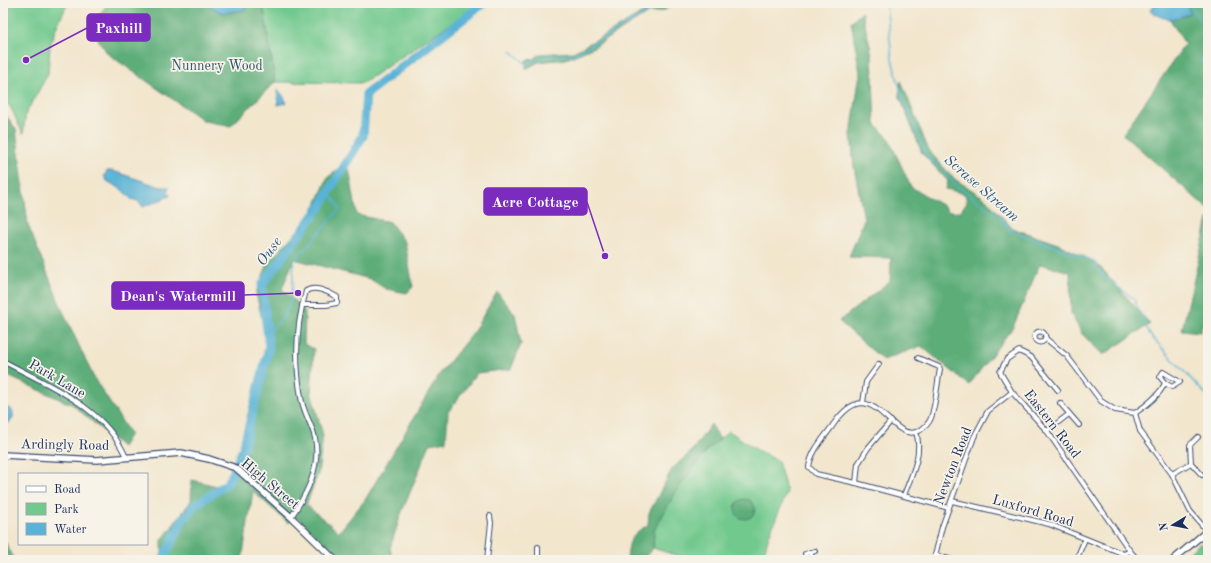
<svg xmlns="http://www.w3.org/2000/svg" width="1211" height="563" viewBox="0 0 1211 563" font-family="'Old Standard TT',serif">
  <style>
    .green { fill: #72c98e; stroke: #467c76 }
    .forest { fill: #5dad79; stroke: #3c6e6c }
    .water { fill: #58b3d6; stroke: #3a719a }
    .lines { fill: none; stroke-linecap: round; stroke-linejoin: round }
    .stream { stroke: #58b3d6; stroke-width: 1.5 }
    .river { stroke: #58b3d6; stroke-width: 9 }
    .street-casing { stroke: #3b4a6f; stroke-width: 6 }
    .secondary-casing { stroke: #3b4a6f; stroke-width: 8 }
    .street { stroke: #fff; stroke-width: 4 }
    .secondary { stroke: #fff; stroke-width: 5.5 }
    .labels { text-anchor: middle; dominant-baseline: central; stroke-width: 3.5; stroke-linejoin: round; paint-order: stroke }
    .park-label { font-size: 14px; fill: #31566a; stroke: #f7f3e8 }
    .street-label { font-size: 14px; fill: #1b2f5e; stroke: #f7f3e8 }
    .water-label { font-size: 15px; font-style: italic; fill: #2d5782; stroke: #f7f3e8 }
    .leader { fill: none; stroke: #7b2cbf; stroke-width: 1.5 }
    .callout-dot { fill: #7b2cbf; stroke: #f7f3e8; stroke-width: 1.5 }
    .callout { fill: #7b2cbf; stroke: #7b2cbf; stroke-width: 1.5 }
    .callout-label { font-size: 15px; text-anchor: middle; font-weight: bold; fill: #fff }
  </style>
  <rect width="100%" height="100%" fill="#f7f3e8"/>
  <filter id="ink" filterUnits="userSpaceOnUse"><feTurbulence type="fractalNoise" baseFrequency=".025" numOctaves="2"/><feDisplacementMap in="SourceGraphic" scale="8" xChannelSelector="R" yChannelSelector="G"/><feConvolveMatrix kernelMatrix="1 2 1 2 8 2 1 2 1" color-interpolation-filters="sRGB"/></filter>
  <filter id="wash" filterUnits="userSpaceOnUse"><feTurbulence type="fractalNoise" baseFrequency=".012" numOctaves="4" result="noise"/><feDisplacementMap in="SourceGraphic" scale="16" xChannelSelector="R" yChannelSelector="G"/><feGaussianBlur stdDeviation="0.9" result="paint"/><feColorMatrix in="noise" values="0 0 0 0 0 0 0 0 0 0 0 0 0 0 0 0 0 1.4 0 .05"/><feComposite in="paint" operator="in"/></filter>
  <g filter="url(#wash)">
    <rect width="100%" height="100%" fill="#f2e6cd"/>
    <g class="green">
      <path d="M3,3h65l-13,27 -5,16 -2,28 -22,39 -3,21 -12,-26 -8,-10z"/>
      <path d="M263,3h218l-118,80 -88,-1z"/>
      <path d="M729,431l25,17 24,13 9,32 -18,42 -7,25h-71l-38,-12 1,-18 23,-40 30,-40z"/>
      <path d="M1200,543l8,9v8h-27z"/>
    </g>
    <g class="forest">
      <path d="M108,3h97l18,10 21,-3 5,-7h14l12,79 -44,44 -27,-5 -96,-67 -18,-26z"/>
      <path d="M659,3h14l-9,8 -16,2 -54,34 -28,12 -28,3 -12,7v-9l8,-1 6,-5 33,-2 36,-19z"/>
      <path d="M1160,3h48v206l-85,-75 62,-90z"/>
      <path d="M862,12l10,43 3,69 13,13 23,50 34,20 4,5h11l7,-10 -2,-8 -19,-5 2,-8 -26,-28 -23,-58 2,-14 28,70 24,27 33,21 26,29 46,16 35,17 10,9 47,54 -47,31 -21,-21 -11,-20 -1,-42 -30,-8 -27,63 -44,58 -48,-39 -38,14 -44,-39 51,-40 1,-23 -42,-1 15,-38 -10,-52 -3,-33 9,-61 -9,-51z"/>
      <path d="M3,111l13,18 12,96 33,82 33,71 36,56 -8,13 -49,-42 -70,-31z"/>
      <path d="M348,163l9,52 33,7 15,20 8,45 -6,6 -21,-4 -16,-10 -76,-20 -12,30 23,22 -1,33 10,5 -3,43 12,43 -5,39 -12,31 33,27 26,-32 74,-125 35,-44 23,-39 18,22 6,30 -10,25 -34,4 -29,39 -2,29 -16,3 -29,70 -11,34 3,12h-57l1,-4 -39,-38 -10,5 -35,-32 -11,69h-84l4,-2v-18l29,-39 1,-21 29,7 15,-26 31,-120 -11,-48 12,-30 43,-47 17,-39z"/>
      <path d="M1208,219v85l-8,28 -18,-2z"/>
      <path d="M711,424l9,15 -13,11 -30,40 -23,40 -1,18 -11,12h-15c2,-20 3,-25 21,-35l1,-12 23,-44 20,-18z"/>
      <circle cx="745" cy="509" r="10"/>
      <path d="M3,537l11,23h-11z"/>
    </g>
    <g class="water">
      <path d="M205,3h44l-5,7 -21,3z"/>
      <path d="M1155,3h31l4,10c-16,8 -25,8 -40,-2z"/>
      <path d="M277,90l5,4 5,9 -9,2z"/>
      <path d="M107,171h6l48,16h8l-1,5 2,4 -27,11 -5,-6 -7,-2 -10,-10 -14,-8 -3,-5z"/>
      <path d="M3,406l8,3c5,7 1,15 -8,15z"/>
    </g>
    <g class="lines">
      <g class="stream">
        <path d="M886,3l6,56 10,37 23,57 31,32 45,33 9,12 83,31 10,15 31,23 16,36 58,62"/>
        <path d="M1191,3l8,18"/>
        <path d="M1201,30l4,12 -3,19 6,25"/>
        <path d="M511,51l15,13 19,-7 30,-3 89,-51"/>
        <path d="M268,336c4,-7 11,-13 16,-20 11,-18 8,-36 10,-55l45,-51 -1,-6 -10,-11"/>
      </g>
      <path class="river" d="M163,560l19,-39 12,-15 34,-23 15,-34 26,-101 -7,-63 59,-79 7,-13 35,-57 3,-42 118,-91"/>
    </g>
  </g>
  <g filter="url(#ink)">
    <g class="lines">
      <defs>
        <g id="street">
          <circle cx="1040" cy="337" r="5.5"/>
          <path d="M1045,338l22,18 34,45 14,9 20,3 5,18 32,43 18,37 17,20"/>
          <path d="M918,358l21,9 1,2c-3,16 -4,34 -9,49 -2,5 -7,10 -12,13 -30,14 -46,-64 -86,-6 -9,13 -22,26 -24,42l7,7 40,9 93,25"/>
          <path d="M3,361c46,25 101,45 123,96"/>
          <path d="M1058,390l-27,-33 -12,-6 -12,8 -7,13 12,20 35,39 83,120 8,9"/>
          <path d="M863,403l3,-21 13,-18"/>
          <path d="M1060,403l19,22"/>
          <path d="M1135,413c12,-8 24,-17 30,-30l-5,-6 3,-5 17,10 -8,5 -7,-4"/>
          <path d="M1047,431l22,-17"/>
          <path d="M1198,437l-8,8 1,18 11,12"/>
          <path d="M1172,474l19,-11"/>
          <path d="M856,483l2,-19 10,-16 23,-27"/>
          <path d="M904,495c8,-21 19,-41 12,-63"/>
          <path d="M952,501l97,23 75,30 6,-3"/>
          <path d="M291,517c16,-23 30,-50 24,-79 -3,-14 -12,-26 -14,-41 -6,-34 -5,-72 5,-106 8,-6 23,1 31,6v6l-11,2h-24"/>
          <path d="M1200,537l8,7"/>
          <path d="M538,547v13"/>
          <path d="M810,552l3,8"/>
          <path d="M805,554l10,-3"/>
          <path d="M935,555l17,5"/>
          <path d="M487,560l4,-37 -1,-7"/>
          <path d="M934,560l8,-33 32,-90 14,-26 24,-19"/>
          <path d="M1076,560l9,-21"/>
        </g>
        <g id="secondary">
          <path d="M3,455l94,5 84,-7 28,6 27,9 55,49 44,43"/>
          <path d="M1173,560l35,-30"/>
        </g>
      </defs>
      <use href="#street" class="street-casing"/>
      <use href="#secondary" class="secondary-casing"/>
      <use href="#street" class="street"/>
      <use href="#secondary" class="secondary"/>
    </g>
  </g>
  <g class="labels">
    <g class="park-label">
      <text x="217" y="66">Nunnery Wood</text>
    </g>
    <g class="street-label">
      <text transform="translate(57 379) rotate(30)">Park Lane</text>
      <text transform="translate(1052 424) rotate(52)">Eastern Road</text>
      <text transform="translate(65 445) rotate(1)">Ardingly Road</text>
      <text transform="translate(953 466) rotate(-69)">Newton Road</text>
      <text transform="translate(270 484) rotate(40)">High Street</text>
      <text transform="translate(1033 511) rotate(16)">Luxford Road</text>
    </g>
    <g class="water-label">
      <text transform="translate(981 189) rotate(41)">Scrase Stream</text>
      <text transform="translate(270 252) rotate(-53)">Ouse</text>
    </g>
  </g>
  <path class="leader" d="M26 60L87 28M605 256L587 202M298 293L244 295"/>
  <g class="callout-dot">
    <circle cx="26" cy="60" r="4"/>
    <circle cx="605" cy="256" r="4"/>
    <circle cx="298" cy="293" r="4"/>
  </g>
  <g class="callout">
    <rect x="87" y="14" width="63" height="27" rx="4"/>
    <rect x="484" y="188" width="103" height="27" rx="4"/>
    <rect x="112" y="282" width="132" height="27" rx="4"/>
  </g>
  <g class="callout-label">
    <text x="119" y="33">Paxhill</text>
    <text x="535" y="207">Acre Cottage</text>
    <text x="178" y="301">Dean's Watermill</text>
  </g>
  <rect width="1211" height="563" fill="none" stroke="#f7f3e8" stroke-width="16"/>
  <rect x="18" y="473" width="130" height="72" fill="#f7f3e8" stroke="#9fa5b1"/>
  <rect x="26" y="486" width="20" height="6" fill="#ffffff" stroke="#9fa5b1"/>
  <text x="54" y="493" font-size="12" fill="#1b2f5e">Road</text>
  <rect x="26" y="503" width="20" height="12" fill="#72c98e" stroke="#9fa5b1"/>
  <text x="54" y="513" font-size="12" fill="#1b2f5e">Park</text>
  <rect x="26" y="523" width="20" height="12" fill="#58b3d6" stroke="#9fa5b1"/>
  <text x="54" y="533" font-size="12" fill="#1b2f5e">Water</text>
  <g transform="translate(1173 525) rotate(260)" stroke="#f7f3e8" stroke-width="3" paint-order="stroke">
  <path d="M0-3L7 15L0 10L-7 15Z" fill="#1b2f5e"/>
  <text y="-6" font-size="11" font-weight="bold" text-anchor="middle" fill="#1b2f5e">N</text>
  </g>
</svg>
